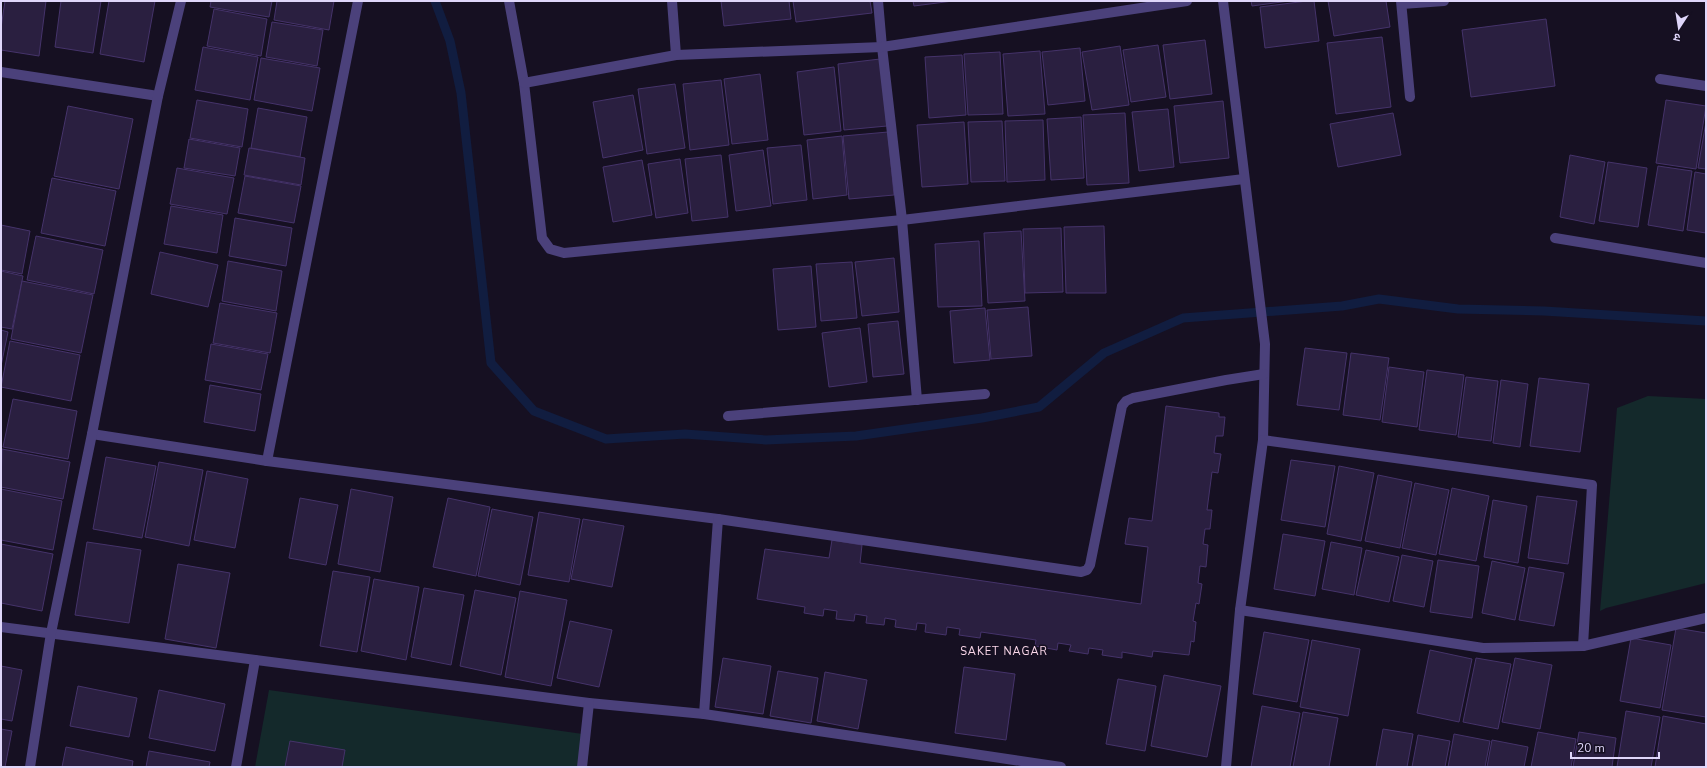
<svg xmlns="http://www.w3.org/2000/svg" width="1707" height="768" viewBox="0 0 1707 768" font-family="'Nunito Sans','Noto Sans Devanagari',sans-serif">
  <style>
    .green { fill: #14292b }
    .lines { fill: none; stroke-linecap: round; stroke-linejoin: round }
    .stream { stroke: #111d40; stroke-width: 9 }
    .building { fill: #2a1f40; stroke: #45336a }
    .minor { stroke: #4b417b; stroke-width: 10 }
    .tertiary { stroke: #4b417b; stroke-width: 10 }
    .labels { text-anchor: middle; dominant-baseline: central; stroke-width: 3; stroke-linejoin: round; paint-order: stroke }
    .neighbourhood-label { font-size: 11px; letter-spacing: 1px; fill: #fad7e9; stroke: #161022 }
  </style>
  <rect width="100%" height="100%" fill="#161022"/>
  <g class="green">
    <path d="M1648,396l58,3v184l-100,25 -6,3 17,-203z"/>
    <path d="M269,690l321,45 -3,32h-332z"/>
  </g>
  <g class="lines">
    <path class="stream" d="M435,1l15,40 11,52 30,270 43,48 72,28 79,-5 81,6 90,-4 126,-18 57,-11 65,-54 79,-35 159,-12 37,-7 79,10 86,2 162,10"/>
  </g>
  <g class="building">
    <path d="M5,1h41l-7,55 -38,-6v-22z"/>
    <path d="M61,1h40l-8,52 -38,-6z"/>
    <path d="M109,1h46l-11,61 -44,-8z"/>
    <path d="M211,1h61l-3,16 -59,-10z"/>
    <path d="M277,1h57l-5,29 -55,-10z"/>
    <path d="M721,1h68l2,18 -67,7z"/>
    <path d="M793,1h77l2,12 -76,9z"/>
    <path d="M913,1h40l-39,5z"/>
    <path d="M1251,1h38l-37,5z"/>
    <path d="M1307,1h7l5,40 -54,7 -5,-41z"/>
    <path d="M1328,1h58l4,26 -56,9z"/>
    <path d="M214,9l53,10 -6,37 -54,-10z"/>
    <path d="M1546,19l9,67 -84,11 -9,-67z"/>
    <path d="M272,22l51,8 -6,36 -51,-9z"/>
    <path d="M1382,37l9,70 -55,7 -9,-71z"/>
    <path d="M1205,40l7,54 -42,5 -7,-54z"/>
    <path d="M1158,45l8,52 -35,5 -8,-52z"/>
    <path d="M1120,46l9,59 -37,5 -10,-58z"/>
    <path d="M203,47l55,10 -8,43 -55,-10z"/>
    <path d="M1080,48l5,53 -37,4 -6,-53z"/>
    <path d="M1040,51l5,63 -37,2 -5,-62z"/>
    <path d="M1000,52l3,62 -35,1 -4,-61z"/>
    <path d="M962,55l4,60 -37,3 -4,-61z"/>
    <path d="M261,58l59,10 -8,43 -58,-11z"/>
    <path d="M880,59l7,67 -43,4 -6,-66z"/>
    <path d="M834,67l7,64 -37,4 -7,-63z"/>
    <path d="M760,74l8,66 -36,4 -8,-65z"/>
    <path d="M721,80l8,65 -39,5 -7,-66z"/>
    <path d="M675,84l10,64 -38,6 -9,-65z"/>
    <path d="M633,95l10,55 -40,8 -10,-56z"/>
    <path d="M197,100l51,9 -6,38 -52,-9z"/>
    <path d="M1666,100l40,6 -10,63 -40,-6z"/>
    <path d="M1223,101l6,57 -49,5 -6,-57z"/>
    <path d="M68,106l65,13 -14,70 -65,-13z"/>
    <path d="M258,108l49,9 -7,40 -49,-9z"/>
    <path d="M1168,109l6,58 -35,4 -7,-59z"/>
    <path d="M1125,113l4,70 -42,2 -4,-70z"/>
    <path d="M1393,113l8,42 -63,12 -8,-43z"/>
    <path d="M1081,117l3,61 -33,2 -4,-61z"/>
    <path d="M1043,120l2,60 -38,2 -2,-61z"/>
    <path d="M1002,121l3,60 -34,1 -3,-60z"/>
    <path d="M964,122l4,62 -46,3 -5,-62z"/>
    <path d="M1706,122v47l-8,-1z"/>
    <path d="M888,132l6,63 -45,4 -6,-63z"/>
    <path d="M842,136l5,59 -34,4 -6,-59z"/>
    <path d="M189,139l51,9 -5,28 -51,-8z"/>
    <path d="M801,145l6,55 -34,4 -6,-56z"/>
    <path d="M249,148l56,10 -4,27 -57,-10z"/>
    <path d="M763,150l8,56 -35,5 -7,-56z"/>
    <path d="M721,155l7,62 -36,4 -7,-62z"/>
    <path d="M1570,155l35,7 -11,62 -34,-7z"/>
    <path d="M680,159l8,54 -32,5 -8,-54z"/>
    <path d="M642,160l10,55 -39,7 -10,-55z"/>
    <path d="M1608,162l39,6 -9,59 -39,-6z"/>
    <path d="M1658,166l34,5 -9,60 -35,-6z"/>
    <path d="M177,168l57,10 -7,36 -57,-10z"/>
    <path d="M1695,172l11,2v59l-19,-3z"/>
    <path d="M245,176l56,10 -7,37 -56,-10z"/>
    <path d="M52,178l64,13 -11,55 -64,-13z"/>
    <path d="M171,206l52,9 -6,38 -53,-9z"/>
    <path d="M235,218l57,10 -6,38 -57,-10z"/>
    <path d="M1,225l29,6 -8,43 -21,-4z"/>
    <path d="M1104,226l2,67h-40l-2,-66z"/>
    <path d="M1061,228l2,64 -38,1 -2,-64z"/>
    <path d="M1021,231l4,70 -37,2 -4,-70z"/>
    <path d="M36,236l67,14 -9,44 -67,-14z"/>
    <path d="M979,241l3,65 -44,1 -3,-63z"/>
    <path d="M160,252l58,13 -10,42 -57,-13z"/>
    <path d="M894,258l5,54 -37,4 -7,-54z"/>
    <path d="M228,261l54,10 -6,40 -54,-10z"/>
    <path d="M852,262l5,56 -36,3 -5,-57z"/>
    <path d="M811,266l5,61 -38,3 -5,-61z"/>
    <path d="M1,271l22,5 -11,53 -11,-2z"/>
    <path d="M22,281l71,14 -12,58 -70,-14z"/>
    <path d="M220,303l57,10 -7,40 -57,-10z"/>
    <path d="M1028,307l4,49 -41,3 -4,-49z"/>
    <path d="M985,308l5,52 -36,3 -4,-52z"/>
    <path d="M898,321l6,53 -31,3 -5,-53z"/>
    <path d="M860,328l7,54 -38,5 -7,-54z"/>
    <path d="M1,330l7,2 -7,34z"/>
    <path d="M10,341l70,14 -9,46 -70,-14z"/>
    <path d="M211,344l57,10 -7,36 -56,-10z"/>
    <path d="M1305,348l42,5 -8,57 -42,-5z"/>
    <path d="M1351,353l38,5 -9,62 -37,-5z"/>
    <path d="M1389,367l35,5 -7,55 -35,-5z"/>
    <path d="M1427,370l37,5 -8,60 -37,-5z"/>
    <path d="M1466,377l32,4 -7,60 -33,-4z"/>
    <path d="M1539,378l50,6 -9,68 -50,-6z"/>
    <path d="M1501,380l27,4 -8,63 -27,-4z"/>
    <path d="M210,385l51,9 -6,37 -51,-9z"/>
    <path d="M13,399l64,12 -9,48 -65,-12z"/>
    <path d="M1166,406l53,7v4h6l-2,19h-7l-2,17 7,1 -3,19 -6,-1 -5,38h5l-2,19h-5l-2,15 5,1 -2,22 -6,-1 -2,17 4,1 -3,20 -3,-1 -3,18 3,1 -2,20 -3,-1 -2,14 -36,-4 -1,6 -30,-5v6l-20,-3 1,-5 -14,-2 -1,6 -19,-3 2,-6 -13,-2 -1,7 -22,-4 1,-6 -55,-8 -1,6 -21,-3 1,-6 -13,-2 -1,8 -21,-3 1,-8 -9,-1 -1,7 -21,-3 1,-7 -11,-2 -1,7 -18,-2 1,-7 -12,-2 -1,7 -18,-2 1,-8 -13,-2 -1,7 -19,-3 1,-6 -48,-8 8,-50 64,9 3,-18 30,5 -2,18 281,41 7,-57 -23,-3 4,-26 23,3z"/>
    <path d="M2,449l68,13 -7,37 -62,-12z"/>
    <path d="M106,457l50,9 -14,72 -49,-9z"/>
    <path d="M1291,460l44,6 -10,61 -44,-7z"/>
    <path d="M159,462l44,8 -14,76 -44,-9z"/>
    <path d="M1339,466l35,7 -13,68 -34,-7z"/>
    <path d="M207,471l41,8 -13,69 -41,-8z"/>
    <path d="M1378,475l34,7 -12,66 -35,-7z"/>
    <path d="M1415,483l34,7 -13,65 -34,-7z"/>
    <path d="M1452,488l37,8 -13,65 -37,-7z"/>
    <path d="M1,489l61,12 -9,49 -52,-10z"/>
    <path d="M351,489l42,8 -13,75 -42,-8z"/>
    <path d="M1537,496l40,5 -9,63 -40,-6z"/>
    <path d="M300,498l38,7 -12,60 -37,-7z"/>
    <path d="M448,498l42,9 -14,69 -43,-9z"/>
    <path d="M1493,500l34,6 -9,57 -34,-6z"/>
    <path d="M492,509l41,8 -13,68 -42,-9z"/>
    <path d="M539,512l41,7 -11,63 -41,-7z"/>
    <path d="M583,519l41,7 -12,61 -41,-8z"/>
    <path d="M1283,534l42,7 -10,55 -41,-7z"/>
    <path d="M87,542l54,8 -12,73 -54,-8z"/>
    <path d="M1331,542l31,6 -8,47 -32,-6z"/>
    <path d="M1,544l52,10 -11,57 -41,-8z"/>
    <path d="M1366,550l33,7 -10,45 -33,-7z"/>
    <path d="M1402,555l31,6 -9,46 -31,-6z"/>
    <path d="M1438,560l41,6 -7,52 -42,-6z"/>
    <path d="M1492,561l33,7 -10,52 -33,-7z"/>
    <path d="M178,564l52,9 -14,75 -51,-9z"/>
    <path d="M1529,567l35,6 -10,53 -35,-6z"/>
    <path d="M333,571l37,6 -13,75 -37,-6z"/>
    <path d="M374,579l45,8 -13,73 -45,-9z"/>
    <path d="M424,588l40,7 -13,70 -40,-8z"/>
    <path d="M475,590l41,8 -15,77 -41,-9z"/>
    <path d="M520,591l47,9 -16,86 -46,-9z"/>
    <path d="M570,621l42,9 -13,57 -42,-9z"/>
    <path d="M1676,628l30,5v84l-44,-7z"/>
    <path d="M1264,632l45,8 -12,62 -44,-8z"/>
    <path d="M1631,638l40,7 -11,63 -40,-7z"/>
    <path d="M1312,640l48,9 -12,67 -48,-9z"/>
    <path d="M1430,650l42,9 -13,63 -42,-9z"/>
    <path d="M723,658l48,8 -8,48 -48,-7z"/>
    <path d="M1476,658l35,6 -13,65 -35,-7z"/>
    <path d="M1515,658l37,7 -12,64 -38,-7z"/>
    <path d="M1,666l21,4 -10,51 -11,-2z"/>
    <path d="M964,667l51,7 -9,66 -51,-7z"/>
    <path d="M778,671l40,7 -7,45 -41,-7z"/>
    <path d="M825,672l42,8 -9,49 -41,-8z"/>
    <path d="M1164,675l57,11 -14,71 -56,-11z"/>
    <path d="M1118,679l38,7 -11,65 -39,-7z"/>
    <path d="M78,686l59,12 -8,39 -59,-11z"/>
    <path d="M159,690l66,14 -10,47 -66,-13z"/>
    <path d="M1262,706l38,7 -10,54h-39z"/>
    <path d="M1626,711l34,6 -9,50h-34z"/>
    <path d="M1303,712l35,6 -9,49h-36z"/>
    <path d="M1663,716l43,8v43h-51z"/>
    <path d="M1,729l11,2 -7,36h-4z"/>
    <path d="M1383,729l30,5 -6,33h-31z"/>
    <path d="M1538,732l38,7 -5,28h-40z"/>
    <path d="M1579,732l37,6 -4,29h-39z"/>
    <path d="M1454,734l36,7 -5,26h-37z"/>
    <path d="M1418,735l32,6 -5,26h-33z"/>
    <path d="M1492,740l36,7 -4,20h-37z"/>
    <path d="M290,741l55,9 -3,17h-57z"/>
    <path d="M66,747l67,14 -1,6h-70z"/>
    <path d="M149,751l61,11 -1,5h-63z"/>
  </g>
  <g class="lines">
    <g class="minor">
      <path d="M509,1l15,82 18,155 8,11 14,4 338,-33 342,-41"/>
      <path d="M672,1l4,54"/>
      <path d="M878,1l4,46 20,173 15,180"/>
      <path d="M1223,1l42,343 -2,96 -23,170 -14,157"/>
      <path d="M1401,1l9,96"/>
      <path d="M1402,4l42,-3"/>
      <path d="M1,72l157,24"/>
      <path d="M1660,79l46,7"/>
      <path d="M524,83l152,-28 206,-8 305,-46"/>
      <path d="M1555,238l151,25"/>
      <path d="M728,416l257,-22"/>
      <path d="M92,434l175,27 451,58 -14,195"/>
      <path d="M1263,440l329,45 -9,161"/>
      <path d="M267,461l91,-460"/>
      <path d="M718,519l363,53 6,-2 3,-5 32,-159 4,-5 7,-3 93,-18 38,-6"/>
      <path d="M1240,610l243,38 100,-2 123,-28"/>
      <path d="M1,627l588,76 115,11 357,53"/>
      <path d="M236,767l19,-107"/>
      <path d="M582,767l7,-64"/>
    </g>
    <path class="tertiary" d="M30,767l21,-134 41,-199 66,-338 23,-95"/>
  </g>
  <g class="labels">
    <g class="neighbourhood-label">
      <text x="1004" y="651">SAKET NAGAR</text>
    </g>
  </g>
  <rect width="1707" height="768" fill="none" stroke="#dfd6fa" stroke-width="4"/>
  <g transform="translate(1679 28) rotate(192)" stroke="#161022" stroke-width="3" paint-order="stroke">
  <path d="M0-3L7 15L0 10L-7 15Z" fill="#dfd6fa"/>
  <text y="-6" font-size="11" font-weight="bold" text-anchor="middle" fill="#dfd6fa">उ</text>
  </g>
  <path d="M1571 752v6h88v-6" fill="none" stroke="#dfd6fa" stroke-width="2"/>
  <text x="1577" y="752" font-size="12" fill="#dfd6fa" stroke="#161022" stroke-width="3" paint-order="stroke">20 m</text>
</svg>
